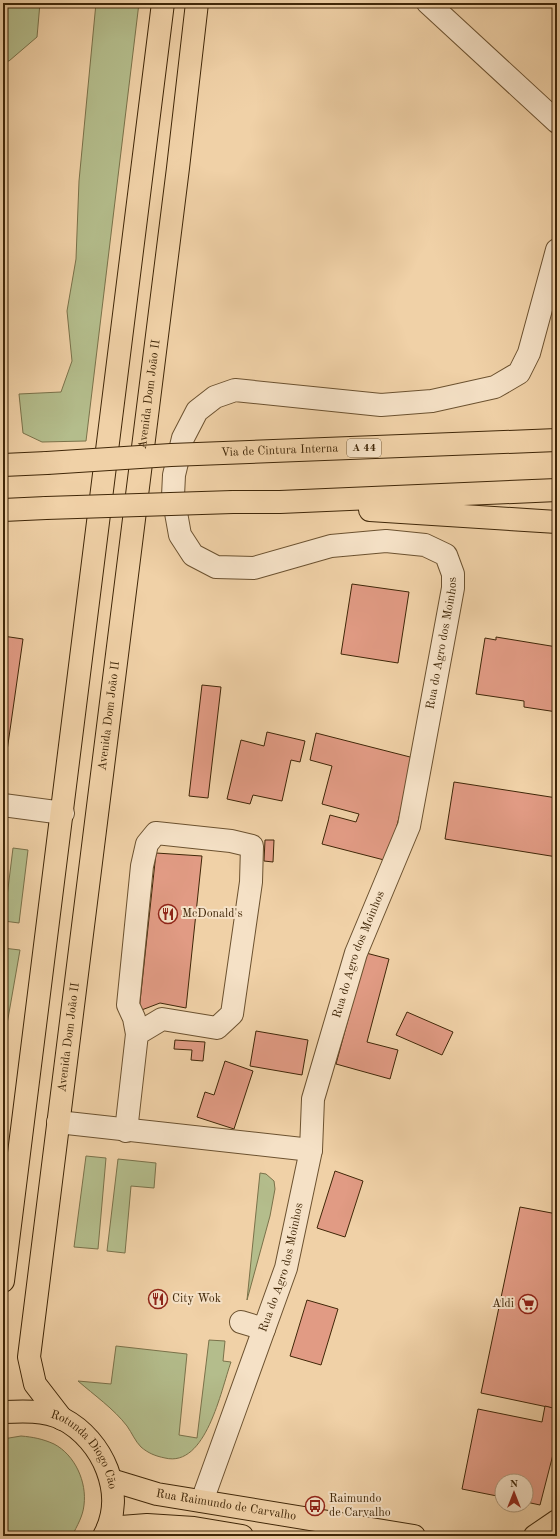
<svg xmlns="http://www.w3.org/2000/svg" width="560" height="1539" viewBox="0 0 560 1539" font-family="'Old Standard TT',serif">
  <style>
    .green { fill: #b4bd8c; stroke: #7a724a }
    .building { fill: #e19b84; stroke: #402708 }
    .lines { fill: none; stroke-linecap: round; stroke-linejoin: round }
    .minor-casing { stroke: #6c5230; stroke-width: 24 }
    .major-casing { stroke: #402708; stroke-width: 24 }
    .highway-casing { stroke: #402708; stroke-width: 24 }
    .minor { stroke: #f5e1c6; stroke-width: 22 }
    .major { stroke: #f0d1a7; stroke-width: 22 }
    .highway { stroke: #f0d1a7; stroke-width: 22 }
    .highway-bridge-casing { stroke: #402708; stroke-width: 24; stroke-linecap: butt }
    .highway-bridge { stroke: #f0d1a7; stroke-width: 22 }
    .labels { text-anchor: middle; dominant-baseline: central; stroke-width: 4; stroke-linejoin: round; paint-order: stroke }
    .shield { fill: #f5e1c6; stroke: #765f41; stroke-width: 1 }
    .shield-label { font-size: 11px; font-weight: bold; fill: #402708 }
    .street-label { font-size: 12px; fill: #402708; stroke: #f5e1c6 }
    .poi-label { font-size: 12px; fill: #402708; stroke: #f5e1c6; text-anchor: start }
  </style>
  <rect width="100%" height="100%" fill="#f0d1a7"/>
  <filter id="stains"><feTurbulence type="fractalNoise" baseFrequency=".005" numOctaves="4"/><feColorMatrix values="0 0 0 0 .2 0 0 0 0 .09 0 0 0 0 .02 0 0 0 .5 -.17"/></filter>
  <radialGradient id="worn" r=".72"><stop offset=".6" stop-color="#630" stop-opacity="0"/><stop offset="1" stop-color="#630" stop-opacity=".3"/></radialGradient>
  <g class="green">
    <path d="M3,3h37l-3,34 -28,24h-6z"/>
    <path d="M96,3h43l-53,438 -44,1 -19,-9 -4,-39 42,-2 11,-31 -5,-50 9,-52 3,-78z"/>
    <path d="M13,848l15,2 -9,73 -15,-2z"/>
    <path d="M3,948l17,2 -17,97z"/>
    <path d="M86,1156l20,2 -8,91 -24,-2z"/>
    <path d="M118,1159l38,4 -2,25 -23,-2 -6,67 -18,-2z"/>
    <path d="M260,1173l6,1 8,7 1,8 -5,27 -23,84z"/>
    <path d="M209,1340l16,1 -2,20 8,1c-10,28 -25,106 -66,96 -10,-2 -17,-5 -24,-11 -6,-6 -9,-14 -14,-21 -13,-17 -33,-31 -49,-45l33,3 5,-38 71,8 -8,81 18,3z"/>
    <path d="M21,1436c12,1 22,3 33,8 21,11 33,38 30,61 -1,11 -7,21 -12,31h-69v-97z"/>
  </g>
  <g class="building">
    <path d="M352,584l57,8 -11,71 -57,-9z"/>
    <path d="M3,636l20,3 -19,133h-1z"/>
    <path d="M496,637l61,10v65l-33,-5v-6l-48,-7 9,-56 11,2z"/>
    <path d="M202,685l19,2 -13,111 -19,-2z"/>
    <path d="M267,732l38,9 -5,21 -9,-2 -9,41 -29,-6 -3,9 -23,-5 14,-59 23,6z"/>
    <path d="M316,733l98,25 -26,103 -66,-17 8,-29 26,7 3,-8 -37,-10 10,-38 -22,-6z"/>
    <path d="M454,782l103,16v59l-112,-18z"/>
    <path d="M265,840h9l-1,22 -9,-1z"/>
    <path d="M156,853l46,3 -16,152 -26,-5 -21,8z"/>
    <path d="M366,953l23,6 -22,83 31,8 -8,29 -54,-15z"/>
    <path d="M407,1012l46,20 -11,23 -46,-20z"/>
    <path d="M256,1031l52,9 -6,35 -52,-9z"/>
    <path d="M175,1040l30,2 -2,19 -12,-1 1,-10 -18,-1z"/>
    <path d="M225,1061l28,10 -19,58 -37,-12 8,-25 9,3z"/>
    <path d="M335,1171l28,10 -18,56 -28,-9z"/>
    <path d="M520,1207l37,7v195l-76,-16z"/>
    <path d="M307,1300l31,9 -17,56 -31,-9z"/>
    <path d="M545,1406l12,3v30l-17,66 -14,-3v-21h-24v16l-40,-8 16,-80 64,13z"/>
  </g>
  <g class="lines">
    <defs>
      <g id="minor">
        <path d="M428,3l129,119"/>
        <path d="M3,805l60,8"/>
        <path d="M58,1122l253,28"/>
        <path d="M126,1131l11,-97 25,-15 55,9 15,-14 19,-132 1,-36 -21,-5 -75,-8 -9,11 -5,22 -14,139 6,13 3,16"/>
        <path d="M241,1322l23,7"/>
        <path id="s1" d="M202,1501l84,-233 25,-118 2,-51 43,-146 53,-127 44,-238v-14l-7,-19 -21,-10 -39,-4 -55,5 -77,22 -38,-1 -23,-12 -13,-20 -7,-39 1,-21 9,-37 14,-27 18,-14 20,-7 146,15 51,-4 63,-14 24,-14 10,-20 28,-103"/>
      </g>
      <g id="major">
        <path d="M3,1281l160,-1278"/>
        <path id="s2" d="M3,1412c20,-1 41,-2 60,7 40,21 64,75 41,117"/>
        <path id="s3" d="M62,1419l-27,-35 -6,-27 149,-1189 19,-165"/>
        <path id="s4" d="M111,1480l46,14 257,42"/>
        <path d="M108,1528l39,-3 47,3 48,8"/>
        <path d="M535,1536l22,-15"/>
      </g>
      <g id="highway">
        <path d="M3,465l44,-2"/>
        <path d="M233,502h47l277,-12"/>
        <path d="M3,510l43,-2"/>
        <path d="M370,510l187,12"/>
      </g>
    </defs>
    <use href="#minor" class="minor-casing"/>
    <use href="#major" class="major-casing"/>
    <use href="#highway" class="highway-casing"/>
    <use href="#minor" class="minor"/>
    <use href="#major" class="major"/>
    <use href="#highway" class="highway"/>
    <defs>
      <g id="highway-bridge">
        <path id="s5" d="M47,463l124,-8 386,-15"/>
        <path d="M46,508l187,-6"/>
      </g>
    </defs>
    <use href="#highway-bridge" class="highway-bridge-casing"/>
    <use href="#highway-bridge" class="highway-bridge"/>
  </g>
  <defs>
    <symbol id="restaurant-ring" viewBox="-11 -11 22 22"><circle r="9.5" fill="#f5e1c6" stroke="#8f2418" stroke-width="1.5"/><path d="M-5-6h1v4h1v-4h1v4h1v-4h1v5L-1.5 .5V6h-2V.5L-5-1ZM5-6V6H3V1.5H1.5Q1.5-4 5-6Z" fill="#8f2418"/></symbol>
    <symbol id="supermarket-ring" viewBox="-11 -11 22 22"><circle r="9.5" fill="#f5e1c6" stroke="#8f2418" stroke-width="1.5"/><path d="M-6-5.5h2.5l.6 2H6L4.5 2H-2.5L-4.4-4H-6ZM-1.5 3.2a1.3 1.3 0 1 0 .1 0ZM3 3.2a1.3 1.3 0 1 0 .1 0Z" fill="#8f2418"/></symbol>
    <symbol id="bus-ring" viewBox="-11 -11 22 22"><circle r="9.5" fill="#f5e1c6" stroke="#8f2418" stroke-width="1.5"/><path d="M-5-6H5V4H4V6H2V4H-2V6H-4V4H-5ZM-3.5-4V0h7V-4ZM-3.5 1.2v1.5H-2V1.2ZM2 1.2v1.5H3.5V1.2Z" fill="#8f2418"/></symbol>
  </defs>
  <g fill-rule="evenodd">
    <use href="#restaurant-ring" x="157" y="903" width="22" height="22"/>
    <use href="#restaurant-ring" x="147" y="1288" width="22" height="22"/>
    <use href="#supermarket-ring" x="517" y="1293" width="22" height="22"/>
    <use href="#bus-ring" x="304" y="1495" width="22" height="22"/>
  </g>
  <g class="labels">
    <rect class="shield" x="347" y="439" width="34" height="18" rx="3"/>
    <g class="shield-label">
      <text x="364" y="448">A 44</text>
    </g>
    <g class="street-label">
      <text stroke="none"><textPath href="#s3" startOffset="1042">Avenida Dom João II</textPath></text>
      <text stroke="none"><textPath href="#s5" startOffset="233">Via de Cintura Interna</textPath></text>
      <text stroke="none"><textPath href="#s1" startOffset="895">Rua do Agro dos Moinhos</textPath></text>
      <text stroke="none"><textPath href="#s3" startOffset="718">Avenida Dom João II</textPath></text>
      <text stroke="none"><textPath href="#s1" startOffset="571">Rua do Agro dos Moinhos</textPath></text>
      <text stroke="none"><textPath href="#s3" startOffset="394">Avenida Dom João II</textPath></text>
      <text stroke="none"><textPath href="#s1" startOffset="247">Rua do Agro dos Moinhos</textPath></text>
      <text stroke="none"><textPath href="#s2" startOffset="99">Rotunda Diogo Cão</textPath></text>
      <text stroke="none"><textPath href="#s4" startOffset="118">Rua Raimundo de Carvalho</textPath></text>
    </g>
    <g class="poi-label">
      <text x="182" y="914">McDonald's</text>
      <text x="172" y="1299">City Wok</text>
      <text x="514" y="1304" text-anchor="end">Aldi</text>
      <text x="329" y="1499">Raimundo<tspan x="329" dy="14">de Carvalho</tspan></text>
    </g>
  </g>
  <rect width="560" height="1539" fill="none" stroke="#f0d1a7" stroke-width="16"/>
  <rect x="4" y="4" width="552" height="1531" fill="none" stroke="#402708" stroke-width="2"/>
  <rect x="8" y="8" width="544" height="1523" fill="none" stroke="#402708"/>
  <g transform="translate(514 1493)"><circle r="19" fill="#f5e1c6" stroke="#ad977a"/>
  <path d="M0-3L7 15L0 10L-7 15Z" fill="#8f2418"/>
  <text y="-6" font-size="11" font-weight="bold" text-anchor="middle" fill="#402708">N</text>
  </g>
  <rect width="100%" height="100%" filter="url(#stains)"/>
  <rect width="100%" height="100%" fill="url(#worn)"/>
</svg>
